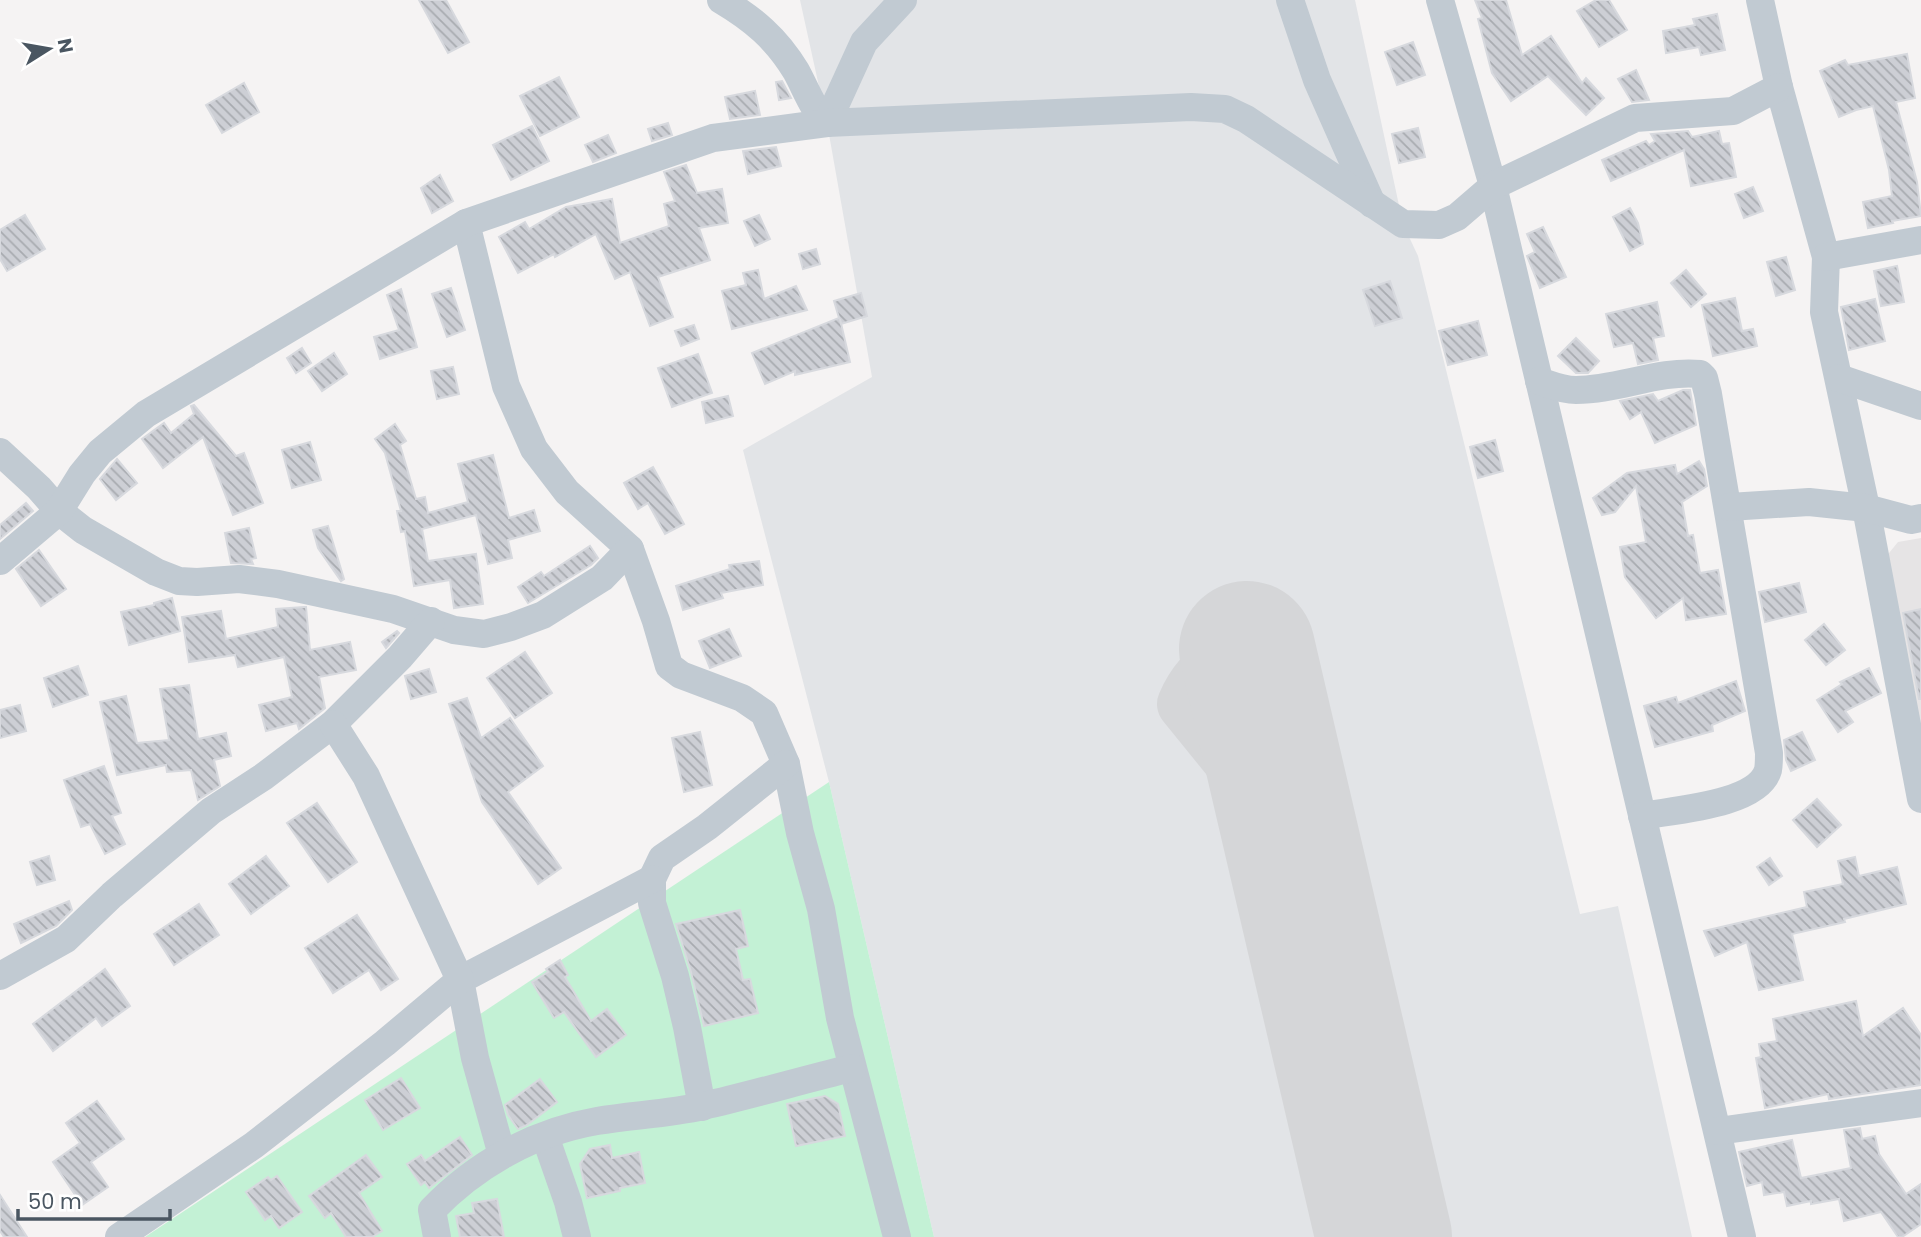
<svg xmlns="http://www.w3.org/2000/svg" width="1921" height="1237" viewBox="0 0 1921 1237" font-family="Poppins,sans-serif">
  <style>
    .education { fill: #e6e4e5 }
    .airport { fill: #e2e4e7 }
    .green { fill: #c3f1d5 }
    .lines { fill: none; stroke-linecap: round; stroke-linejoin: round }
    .taxiway { stroke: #d5d6d8; stroke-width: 54 }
    .runway { stroke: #d5d6d8; stroke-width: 136 }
    .building { fill: url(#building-back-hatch); stroke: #d7d9de; stroke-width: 2 }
    .minor { stroke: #c1cad2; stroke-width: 28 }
  </style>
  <defs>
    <pattern id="building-back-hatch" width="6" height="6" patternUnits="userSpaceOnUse" patternTransform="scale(1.75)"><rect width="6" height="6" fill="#cdcfd5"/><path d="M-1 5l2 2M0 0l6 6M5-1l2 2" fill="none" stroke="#a8abb0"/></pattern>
  </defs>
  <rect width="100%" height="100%" fill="#f5f3f3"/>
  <path class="education" d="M1921,538v200l-36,-180 13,-16z"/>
  <path class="airport" d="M800,0h555l48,224 15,32 162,658 38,-8 74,331h-758l-105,-455 -86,-332 129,-73 -45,-254z"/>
  <path class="green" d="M829,782l105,455h-789z"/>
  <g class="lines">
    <path class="taxiway" d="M1278,780c5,-18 20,-55 15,-73 -8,-29 -29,-46 -59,-44 -4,0 -11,0 -16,1 -17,8 -27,24 -34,40l73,90 42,76"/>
    <path class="runway" d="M1247,649l137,588"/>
  </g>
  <g class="building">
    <path d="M419,0h27l23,42 -21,11z"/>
    <path d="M1475,0h31l16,55 29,-19 31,47 4,-5 18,20 -18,17 -38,-39 -37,25 -19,-28 -14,-54 4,-1z"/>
    <path d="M1596,0h13l18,30 -28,17 -22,-36z"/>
    <path d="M1717,14l8,36 -24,5 -2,-8 -33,6 -3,-22 32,-6 -2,-6z"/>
    <path d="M1413,42l12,33 -28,10 -12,-33z"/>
    <path d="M1907,54l8,44 -19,4 21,80 4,34 -29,5 1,2 -25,5 -5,-26 29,-6 -3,-26 -16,-64 -17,4 -17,7 -19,-46 25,-11 3,5z"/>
    <path d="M1636,70l13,30 -17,2 -14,-23z"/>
    <path d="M559,77l20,40 -39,19 -20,-40z"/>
    <path d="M782,81l9,17 -12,2 -3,-18z"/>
    <path d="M244,83l15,29 -37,21 -16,-28z"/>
    <path d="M755,91l5,24 -30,4 -5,-22z"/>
    <path d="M668,123l4,12 -20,6 -4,-12z"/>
    <path d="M532,126l17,35 -38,19 -18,-35z"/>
    <path d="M1418,128l7,29 -26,6 -7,-29z"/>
    <path d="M1688,131l4,6 27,-6 3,13 7,-1 7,34 -45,9 -7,-36 -73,31 -9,-21 44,-19 3,4 6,-4 -4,-7z"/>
    <path d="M608,135l8,18 -23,9 -8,-17z"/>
    <path d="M776,147l5,19 -33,8 -5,-23z"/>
    <path d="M686,165l11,28 25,-4 6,34 -29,5 11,32 -52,17 15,40 -23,9 -20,-54 -15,7 -19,-45 -41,23 -1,-3 -36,19 -19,-36 26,-15 4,7 37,-22 46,-8 8,44 49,-17 -5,-22 11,-3 -11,-29z"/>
    <path d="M440,175l13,26 -21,12 -11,-25z"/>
    <path d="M1753,187l10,24 -19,7 -9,-24z"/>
    <path d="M1630,208l8,15 5,21 -13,7 -17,-34z"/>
    <path d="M25,215l20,34 -38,22 -7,-12v-29z"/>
    <path d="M759,215l11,24 -15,7 -11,-25z"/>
    <path d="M1543,227l23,50 -26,11 -13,-32 8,-4 -8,-18z"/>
    <path d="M816,249l4,15 -17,5 -4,-15z"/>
    <path d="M1786,257l9,33 -19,6 -9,-34z"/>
    <path d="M1897,266l7,36 -23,4 -7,-35z"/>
    <path d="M758,270l6,29 32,-13 11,24 -75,19 -10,-38 24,-6 -3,-12z"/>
    <path d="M1686,270l20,24 -15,13 -20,-24z"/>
    <path d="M1390,281l12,37 -27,8 -12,-36z"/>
    <path d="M451,288l14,42 -18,7 -15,-43z"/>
    <path d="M401,289l16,58 -37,12 -6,-22 25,-7 -12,-35z"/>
    <path d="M861,293l6,23 -26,8 -1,-5 10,43 -55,13v-4l-30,13 -13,-31 87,-35 -5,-17z"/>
    <path d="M1735,298l7,33 11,-2 4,17 -44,10 -11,-51z"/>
    <path d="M1875,299l10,42 -36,9 -8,-43z"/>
    <path d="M1657,302l7,34 -11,2 5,22 -20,4 -5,-21 -19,4 -8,-33z"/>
    <path d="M1478,321l9,34 -39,10 -9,-34z"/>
    <path d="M694,325l5,14 -18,7 -6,-15z"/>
    <path d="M1576,338l23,23 -11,12h-12l-18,-17z"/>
    <path d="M302,348l9,15 -15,10 -9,-15z"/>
    <path d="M334,353l13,21 -25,17 -14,-20z"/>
    <path d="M698,354l14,39 -40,14 -14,-39z"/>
    <path d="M453,367l6,27 -22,5 -6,-28z"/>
    <path d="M1683,390h7l6,35 -41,18 -14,-31 -11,7 -10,-18 33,-7 5,7z"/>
    <path d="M728,396l5,20 -27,7 -4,-21z"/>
    <path d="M194,405l42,51 8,-3 19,50 -30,12 -30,-78 -40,31 -21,-29 22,-16 7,10 23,-19 -3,-8z"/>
    <path d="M395,424l11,17 -6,4 16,54 9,-2 3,16 40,-11 -10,-38 35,-9 16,63 25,-8 6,21 -32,9 4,18 -24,6 -12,-49 -54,14 6,32 48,-7 7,50 -29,4 -4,-28 -36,6 -9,-55 -4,1 -4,-21h4l-16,-58 -10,-14z"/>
    <path d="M1495,440l8,31 -25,7 -8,-31z"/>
    <path d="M310,442l11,38 -29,8 -10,-38z"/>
    <path d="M117,459l20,24 -21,17 -16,-21z"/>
    <path d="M1699,461l5,8 3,17 -25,16 6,34 5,-1 7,38 18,-3 8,44 -40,6 -3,-22 -27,20 -31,-41 -5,-30 26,-5 -10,-56 -21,26 -13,3 -9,-17 34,-25 48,-8 2,9z"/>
    <path d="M653,467l31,57 -19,10 -17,-31 -10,6 -14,-26z"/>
    <path d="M26,503l7,8 -33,28v-14z"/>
    <path d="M328,526l16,53 -3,2 -23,-33 -5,-18z"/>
    <path d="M249,528l7,30 -5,1 2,5 -22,-1 -6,-30z"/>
    <path d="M590,546l8,12 -7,7 -63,38 -10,-16 23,-15 3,4z"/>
    <path d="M39,550l27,39 -25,17 -25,-37z"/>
    <path d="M759,561l4,24 -42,8 2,5 -40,12 -7,-24 54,-17 -1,-4z"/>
    <path d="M1799,583l7,29 -41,10 -6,-30z"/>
    <path d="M172,598l8,33 -51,14 -8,-33 33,-7v-2z"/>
    <path d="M304,607h2l4,43 40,-8 6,28 -37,7 6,31 -26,21 -2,-6 -31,8 -7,-26 33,-8 -8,-40 -46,10 -3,-12 -46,7 -7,-45 39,-6 5,28 52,-12 -2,-18z"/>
    <path d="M1921,609v90h-2l-16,-86z"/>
    <path d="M1824,624l21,26 -19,15 -21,-25z"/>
    <path d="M729,629l12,27 -31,12 -11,-27z"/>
    <path d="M397,631l2,2 -13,15 -4,-6z"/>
    <path d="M525,652l27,41 -37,25 -28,-40z"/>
    <path d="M78,666l10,29 -35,12 -9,-29z"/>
    <path d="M1869,668l12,25 -36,18 8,11 -15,10 -21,-32 25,-16 -2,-2z"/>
    <path d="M429,669l7,23 -25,7 -6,-23z"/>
    <path d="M1736,681l9,30 -33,14 1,6 -58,16 -11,-41 32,-9 2,6z"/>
    <path d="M189,685l9,54 28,-6 5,23 -17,4 6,26 -22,14 -7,-30 -24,2 -1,-7 -49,10 -17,-73 26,-6 11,47 32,-3 -9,-51z"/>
    <path d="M467,698l14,40 29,-20 33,48 -35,26 53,76 -23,16 -56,-82 -33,-98z"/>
    <path d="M20,705l6,26 -26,7v-28z"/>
    <path d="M700,732l12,53 -28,7 -12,-54z"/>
    <path d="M1802,732l13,28 -24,11 -5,-11 -2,-20z"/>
    <path d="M104,766l17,47 -9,3 13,28 -20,10 -15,-30 -9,3 -17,-47z"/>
    <path d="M1817,799l24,26 -24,22 -24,-27z"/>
    <path d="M317,803l40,59 -29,20 -41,-59z"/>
    <path d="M49,856l6,24 -18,5 -7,-23z"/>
    <path d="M266,856l23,30 -38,28 -22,-30z"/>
    <path d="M1855,857l4,19 38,-9 9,37 -62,15 1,3 -53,12 11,46 -44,10 -12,-48 -32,14 -11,-25 103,-24 -3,-15 39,-8 -5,-23z"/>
    <path d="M1770,858l12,18 -13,9 -12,-18z"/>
    <path d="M69,901l3,9 -16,16 -35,17 -7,-19z"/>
    <path d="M199,904l20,31 -45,30 -20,-31z"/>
    <path d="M740,910l8,36 -12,3 7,31 7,-1 8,34 -54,13 -13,-54 -15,-48z"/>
    <path d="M357,915l41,64 -17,11 -12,-20 -36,23 -28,-45z"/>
    <path d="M560,960l8,15 -3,2 26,44 16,-12 19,26 -30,22 -32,-45 -10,6 -22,-36 16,-10 -2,-3z"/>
    <path d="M105,969l25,37 -28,20 -6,-8 -43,33 -20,-27z"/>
    <path d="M1856,1001l7,35 40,-28 18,27v50l-92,14 -1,-5 -63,14 -9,-50 5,-1 -2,-13 18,-3 -4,-22z"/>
    <path d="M401,1078l19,30 -37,22 -18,-30z"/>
    <path d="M540,1079l17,23 -30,23 -9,4 -10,-14 -3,-10z"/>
    <path d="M825,1096l13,8 7,32 -49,10 -9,-42z"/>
    <path d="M97,1101l27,38 -33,23 17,25 -26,18 -29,-43 27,-19 -14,-20z"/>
    <path d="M1860,1128l2,11 13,-3 4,18 27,40 15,-10v40l-19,13h-4l-17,-25 -37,9 -5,-22 -28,5v-3l-24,5 -3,-14 -20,3 -2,-13 -15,4 -8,-34 53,-12 9,38 50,-10 -7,-38z"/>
    <path d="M460,1137l12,18 -43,33 -4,-6 -4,3 -14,-21 14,-9 4,6z"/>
    <path d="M610,1145l2,13 27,-6 6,31 -25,5v3l-33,7 -7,-34 10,-15z"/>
    <path d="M366,1155l16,22 -23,16 23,38 -10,6h-26l-15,-24 -6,5 -16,-22z"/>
    <path d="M277,1176l25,36 -23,16 -8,-12 -6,4 -19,-28 22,-15 3,3z"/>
    <path d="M0,1195l27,42h-23l-4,-6z"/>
    <path d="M497,1199l7,38h-44l-4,-21 18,-3 -2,-10z"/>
  </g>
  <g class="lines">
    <g class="minor">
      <path d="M721,0c32,19 55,38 75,71 10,18 16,37 31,52"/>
      <path d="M1290,0l27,80 55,124"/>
      <path d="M1440,0l53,186 249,1051"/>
      <path d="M1760,0l19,87 47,170 -2,55 42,196 55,291"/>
      <path d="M827,123l37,-81 39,-42"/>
      <path d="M466,223l40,163 28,63 33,43 63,57 26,72 13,45 12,9 61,23 22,15 22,51 14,69 21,76 19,109 57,219"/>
      <path d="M1826,257l95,-17"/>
      <path d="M1839,378l82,28"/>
      <path d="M1539,381c12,4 24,9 37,9 42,0 82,-20 124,-16l4,4 4,16 61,359c0,5 0,12 -1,17 -10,35 -95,40 -126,46"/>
      <path d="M0,452l39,36 20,23 24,19 73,42 23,9 18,1 42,-3 39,5 115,25 61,21 30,4 27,-7 32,-12 59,-37 28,-29"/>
      <path d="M1729,507l80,-5 57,6 45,12 10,-2"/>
      <path d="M0,561l59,-50 23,-37 18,-22 46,-38 320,-191 247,-85 114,-15 364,-16 34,2 21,10 157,105 36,1 18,-8 36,-31 142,-68 98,-7 46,-24"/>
      <path d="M0,976l66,-37 46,-44 99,-84 52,-34 70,-53 67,-67 31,-36"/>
      <path d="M702,1107l-15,-80 -12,-51 -23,-73v-24l10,-21 45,-31 79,-63"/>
      <path d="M1718,1131l203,-28"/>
      <path d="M545,1136l23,66 9,35"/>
      <path d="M502,1155l-27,-97 -15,-78 192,-101"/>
      <path d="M119,1237l135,-92 131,-102 75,-63 -94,-204 -33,-52"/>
      <path d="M437,1237l-5,-27c44,-46 102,-78 165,-89 35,-6 71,-7 106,-15 49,-11 99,-26 149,-38"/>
    </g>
  </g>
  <g transform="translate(49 49) rotate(79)" stroke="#ffffff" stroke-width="5" paint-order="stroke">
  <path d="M0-5L12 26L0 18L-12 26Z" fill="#4a5661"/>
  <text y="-10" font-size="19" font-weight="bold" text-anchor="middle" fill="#4a5661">N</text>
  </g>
  <path d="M18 1209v10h152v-10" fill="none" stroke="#4a5661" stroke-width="3.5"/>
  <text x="28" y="1209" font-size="21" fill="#4a5661" stroke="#ffffff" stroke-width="5" paint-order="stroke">50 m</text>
</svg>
